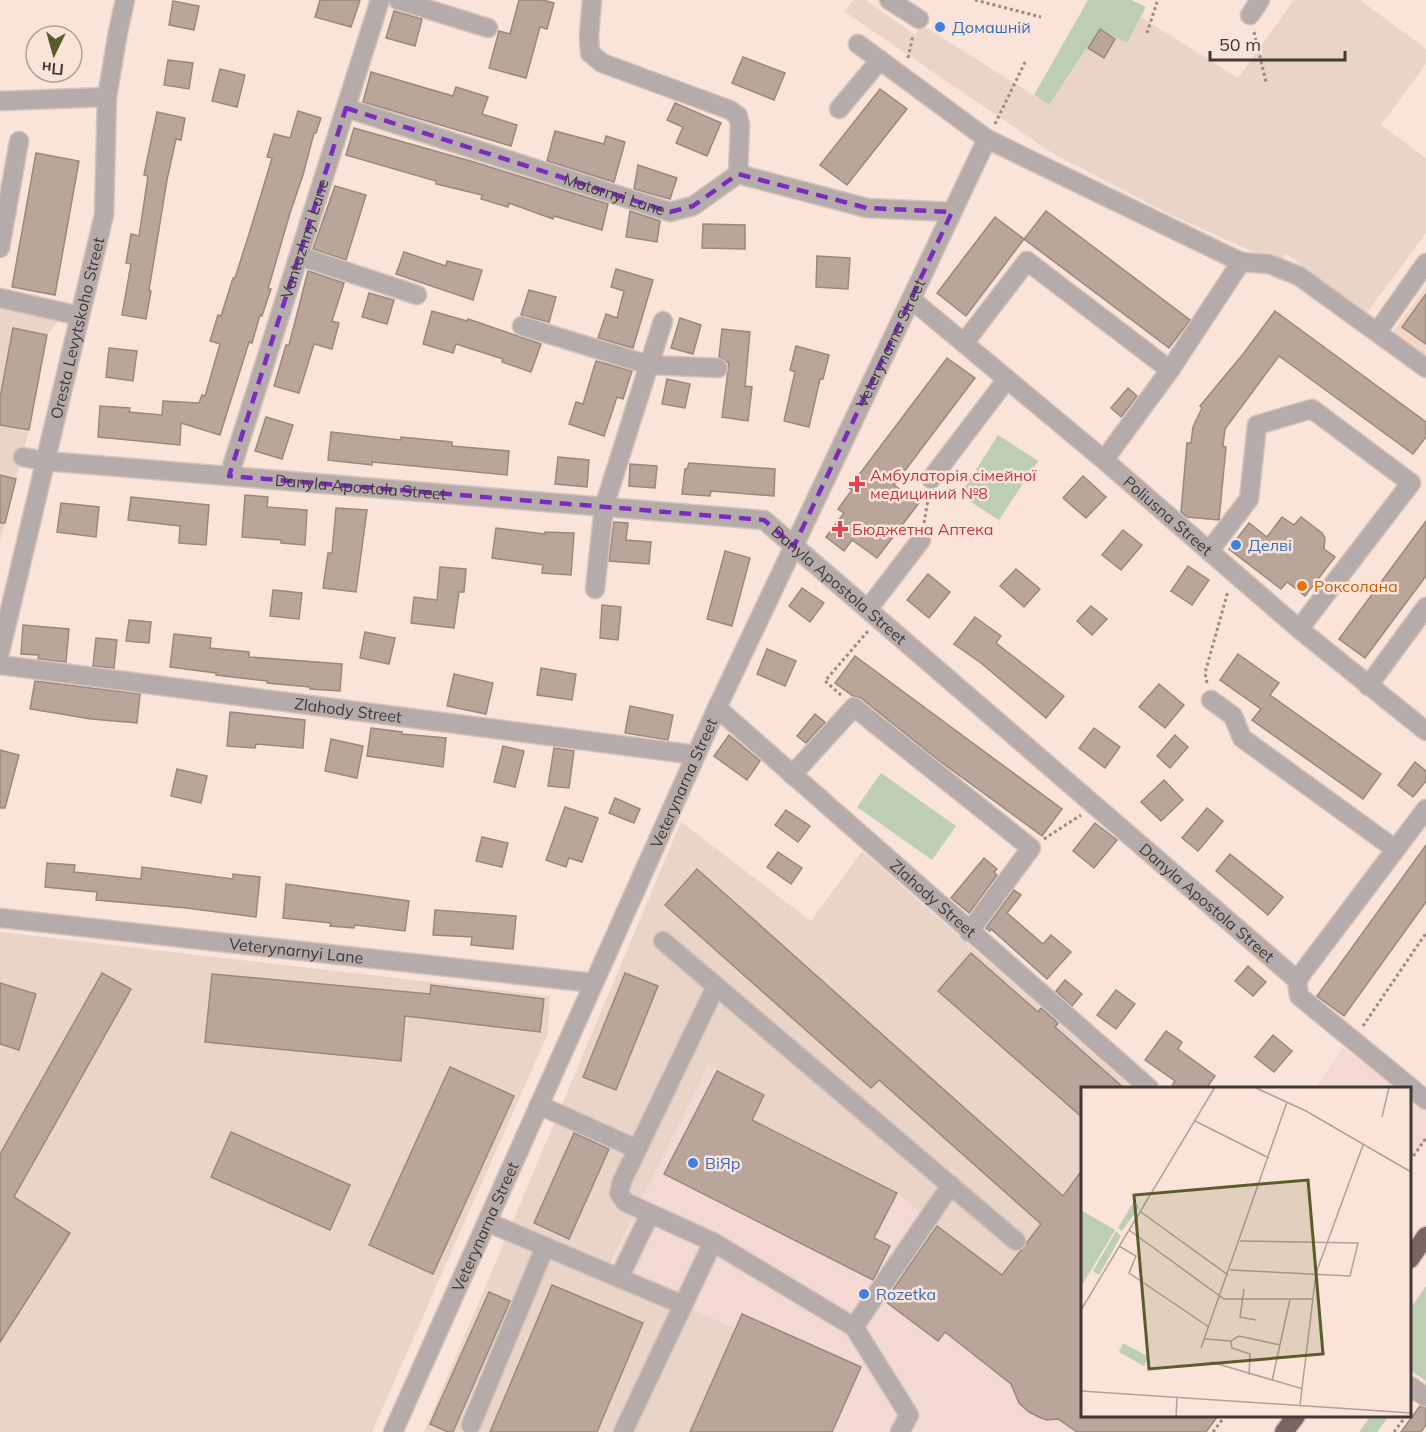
<svg xmlns="http://www.w3.org/2000/svg" width="1426" height="1432" viewBox="0 0 1426 1432" font-family="Mulish,sans-serif">
  <style>
    .commercial { fill: #f3d8d4 }
    .industrial { fill: #e9d4c7 }
    .built { fill: #f2d6c6 }
    .green { fill: #beceb4 }
    .building { fill: #b9a59a; stroke: #9b887d; stroke-width: 1.5 }
    .lines { fill: none; stroke-linecap: round; stroke-linejoin: round }
    .minor-casing { stroke: #d5c2b8; stroke-width: 21 }
    .highway-casing { stroke: #d5c2b8; stroke-width: 21 }
    .path { stroke: #9a8b83; stroke-width: 3; stroke-dasharray: 3 3; stroke-linecap: butt }
    .minor { stroke: #b6abab; stroke-width: 18 }
    .highway { stroke: #7b6564; stroke-width: 18 }
    .marked { fill: none; stroke: #7b2cbf; stroke-width: 4.5; stroke-dasharray: 12 8; stroke-linejoin: round }
    .shop-dot { fill: #3f7fe0; stroke: #fae4d9; stroke-width: 2 }
    .health-dot { fill: #e0444e; stroke: #fae4d9; stroke-width: 2 }
    .food-dot { fill: #e8710a; stroke: #fae4d9; stroke-width: 2 }
    .labels { text-anchor: middle; dominant-baseline: central; stroke-width: 5; stroke-linejoin: round; paint-order: stroke }
    .shop-label { font-size: 16px; fill: #366cbe; stroke: #fae4d9; text-anchor: start }
    .street-label { font-size: 16px; fill: #413934; stroke: #fae4d9 }
    .health-label { font-size: 16px; fill: #be3a42; stroke: #fae4d9; text-anchor: start }
    .food-label { font-size: 16px; fill: #c56008; stroke: #fae4d9; text-anchor: start }
    .inset-road { fill: none; stroke: #b0a097; stroke-width: 1.5 }
    .view { fill: #5a5d2a; fill-opacity: 0.15; stroke: #5a5d2a; stroke-width: 3 }
    .inset-edge { fill: none; stroke: #413934; stroke-width: 3 }
  </style>
  <rect width="100%" height="100%" fill="#fae4d9"/>
  <g class="commercial">
    <path d="M1343,1047l53,41h-81z"/>
    <path d="M709,1065l55,30 -11,25 144,73 40,33 65,49 74,-97 6,5v233h136l-12,16h-516l-85,-159z"/>
    <path d="M1410,1099l16,13v28l-16,22z"/>
  </g>
  <g class="industrial">
    <path d="M853,0h13l49,35 7,-10 127,80 50,-76 28,14 14,-26 97,61 56,-78h66l66,49v15l-45,61 45,33v75l-60,81 -80,-60 -8,9 -109,-49 -117,-61 -207,-141z"/>
    <path d="M0,307l60,12 -13,16 -18,95 -29,111z"/>
    <path d="M681,822l130,99 51,-70 270,237h-50v85l-6,5 -74,97 -65,-49 -40,-33 -145,-73 12,-25 -55,-30 -104,208 131,56 -46,103h-266z"/>
    <path d="M0,932l550,64 -2,37 -176,399h-372z"/>
  </g>
  <path class="built" d="M1426,287v78l-37,-28z"/>
  <g class="green">
    <path d="M1088,0h43l15,7 -19,36 -28,-14 -50,76 -15,-10z"/>
    <path d="M998,435l40,26 -39,59 -39,-25z"/>
    <path d="M881,773l75,53 -24,34 -75,-53z"/>
    <path d="M1426,1286v95l-16,-11v-61z"/>
    <path d="M1371,1416h18l-12,16h-18z"/>
  </g>
  <g class="building">
    <path d="M320,0h40l-9,27 -36,-10z"/>
    <path d="M519,0h24l11,3 -7,26 -7,-2 -14,51 -37,-10 10,-37 11,3z"/>
    <path d="M173,1l26,5 -5,24 -25,-5z"/>
    <path d="M394,11l28,8 -7,27 -29,-8z"/>
    <path d="M1100,29l15,10 -11,19 -16,-10z"/>
    <path d="M743,57l42,16 -11,27 -42,-17z"/>
    <path d="M168,60l25,3 -4,26 -25,-4z"/>
    <path d="M220,69l25,6 -8,32 -25,-6z"/>
    <path d="M371,72l82,24 3,-9 32,10 -6,17 35,11 -6,21 -148,-44z"/>
    <path d="M880,89l27,20 -60,76 -27,-20z"/>
    <path d="M675,103l46,20 -14,33 -31,-13 7,-16 -16,-7z"/>
    <path d="M298,111l23,7 -5,15h-2l-11,42 -13,38 -22,76h3l-9,27 -2,-1 -8,28 -3,-1 -29,93 -39,-12 -1,22 -82,-8 2,-31 30,2 -1,4 33,3 1,-14 36,2 3,-8 3,1 15,-52 -10,-3 8,-26 3,1 12,-38h2l15,-47 22,-73 -5,-1 7,-23 16,4z"/>
    <path d="M157,112l28,6 -4,22 -5,-1 -9,41 -18,110 2,1 -5,28 -24,-4 9,-51 -5,-1 5,-29 8,2 9,-60 -4,-1z"/>
    <path d="M354,128l120,34 134,42 -6,26 -48,-14 -1,3 -44,-16 -1,4 -27,-8 1,-4 -46,-11v-3l-90,-26z"/>
    <path d="M555,131l49,13 2,-8 19,6 -11,40 -67,-21z"/>
    <path d="M36,153l43,8 -24,134 -43,-8z"/>
    <path d="M638,165l39,13 -7,21 -36,-10z"/>
    <path d="M335,186l31,9 -20,65 -33,-11z"/>
    <path d="M630,211l30,10 -3,21 -31,-5z"/>
    <path d="M1046,211l144,109 -21,28 -145,-109z"/>
    <path d="M995,217l29,22 -58,77 -29,-23z"/>
    <path d="M703,224l42,1v24l-43,-1z"/>
    <path d="M404,252l42,14 1,-5 35,9 -9,30 -77,-26z"/>
    <path d="M817,256l33,2 -2,31 -32,-2z"/>
    <path d="M616,269l37,11 -20,68 -35,-10 8,-24 11,4 7,-27 -13,-4z"/>
    <path d="M308,271l36,12 -12,38 7,2 -7,26 -18,-5 -15,49 -25,-7 12,-41h3z"/>
    <path d="M529,290l27,7 -7,25 -28,-7z"/>
    <path d="M369,293l25,7 -7,24 -25,-7z"/>
    <path d="M1426,294v50l-24,-17z"/>
    <path d="M432,311l35,10 1,-2 73,25 -10,28 -29,-10 1,-3 -47,-15 -3,9 -30,-9z"/>
    <path d="M1275,311l151,111v15l-13,17 -134,-98 -54,73 -2,17 3,1 -7,73 -32,-3 -6,-5 6,-69h4l2,-16 9,-19 -2,-2 44,-53z"/>
    <path d="M680,318l21,7 -8,29 -22,-6z"/>
    <path d="M13,328l34,7 -18,95 -29,-5v-27z"/>
    <path d="M722,329l28,3 -5,54 7,1 -4,34 -26,-4 7,-54 -10,-6z"/>
    <path d="M796,346l33,9 -6,24h-3l-11,48 -25,-6 11,-49 -5,-2z"/>
    <path d="M109,348l28,3 -4,30 -27,-4z"/>
    <path d="M947,358l28,20 -81,107 25,18 -42,55 -25,-18 -8,11 -18,-14 18,-24 -6,-4 14,-19 -3,-2z"/>
    <path d="M596,361l36,10 -9,28 -6,-2 -13,39 -35,-12 7,-22 7,2z"/>
    <path d="M667,379l23,5 -5,24 -23,-4z"/>
    <path d="M1128,388l9,8 -16,21 -10,-9z"/>
    <path d="M266,417l27,8 -11,34 -27,-8z"/>
    <path d="M331,432l70,8v-3l51,5v4l57,5 -2,24 -135,-13v3l-44,-5z"/>
    <path d="M558,457l31,3 -2,27 -32,-3z"/>
    <path d="M689,463l86,6 -1,27 -63,-5 -1,5 -28,-2 3,-25h2z"/>
    <path d="M630,464l27,2 -2,22 -26,-2z"/>
    <path d="M0,475l16,4 -11,44h-5z"/>
    <path d="M1083,476l23,21 -20,21 -23,-20z"/>
    <path d="M245,495l23,2 -1,10 40,3 -2,35 -24,-2v-3l-39,-3z"/>
    <path d="M131,497l78,8 -3,40 -27,-2 1,-17 -52,-6z"/>
    <path d="M61,503l38,4 -3,30 -39,-5z"/>
    <path d="M336,508l31,2 -11,82 -33,-4 5,-35h4z"/>
    <path d="M1282,517l12,8 7,-8 21,16 3,5 -1,11 11,8 -30,39 -18,-14 -6,7 -52,-40 20,-26 18,14z"/>
    <path d="M1426,521v55l-61,82 -26,-19z"/>
    <path d="M614,522l14,1 -2,17 25,2 -2,22 -40,-3z"/>
    <path d="M496,528l49,6v-2l29,1 -3,42 -29,-2 1,-8 -51,-7z"/>
    <path d="M1123,530l19,15 -21,25 -19,-15z"/>
    <path d="M725,551l25,7 -18,68 -25,-7z"/>
    <path d="M1188,566l21,14 -17,25 -21,-14z"/>
    <path d="M440,567l26,2 -2,23h-5l-5,36 -43,-5 3,-26 23,3z"/>
    <path d="M1016,569l24,20 -16,18 -24,-21z"/>
    <path d="M928,574l22,18 -21,26 -22,-18z"/>
    <path d="M802,588l22,15 -14,19 -21,-16z"/>
    <path d="M273,590l29,3 -3,26 -29,-3z"/>
    <path d="M602,605l19,2 -3,33 -18,-2z"/>
    <path d="M1091,606l16,13 -15,16 -15,-14z"/>
    <path d="M975,617l26,19 -5,7 68,53 -18,22 -65,-55 -27,-19z"/>
    <path d="M129,620l22,2 -2,21 -23,-2z"/>
    <path d="M23,625l46,4 -3,33 -28,-3 1,-4 -18,-1z"/>
    <path d="M365,632l30,6 -6,26 -29,-6z"/>
    <path d="M174,634l37,4 -1,10 39,4v5l93,7 -2,27 -30,-2v-2l-43,-4v-2l-51,-6v-2l-46,-6z"/>
    <path d="M96,638l21,2 -3,28 -21,-2z"/>
    <path d="M767,649l29,12 -11,25 -28,-12z"/>
    <path d="M1238,654l41,29 -9,12 111,79 -18,25 -111,-79 9,-11 -41,-29z"/>
    <path d="M855,656l207,153 -20,27 -105,-77 -76,-61 -8,-2 -18,-13z"/>
    <path d="M541,668l35,6 -4,26 -35,-5z"/>
    <path d="M454,674l39,9 -7,31 -39,-8z"/>
    <path d="M35,681l105,13 -3,29 -46,-4 -61,-10z"/>
    <path d="M1159,684l25,21 -19,23 -26,-21z"/>
    <path d="M630,706l43,9 -5,25 -43,-7z"/>
    <path d="M230,712l75,8 -2,28 -47,-4 -1,4 -28,-2z"/>
    <path d="M815,714l10,8 -19,21 -9,-7z"/>
    <path d="M371,728l31,4v2l44,4 -3,29 -76,-11z"/>
    <path d="M1094,728l26,19 -15,21 -26,-20z"/>
    <path d="M729,735l31,26 -13,19 -33,-24z"/>
    <path d="M1175,735l13,12 -18,21 -13,-12z"/>
    <path d="M331,739l32,7 -6,32 -32,-7z"/>
    <path d="M503,746l21,5 -9,36 -21,-5z"/>
    <path d="M554,748l20,3 -5,37 -21,-2z"/>
    <path d="M0,750l19,5 -14,53h-5z"/>
    <path d="M1415,762l11,9v10l-13,16 -15,-12z"/>
    <path d="M177,769l30,7 -6,27 -30,-7z"/>
    <path d="M1164,780l19,20 -22,21 -20,-19z"/>
    <path d="M615,798l25,11 -6,14 -25,-10z"/>
    <path d="M565,807l33,11 -16,44 -13,-4 -3,9 -20,-7z"/>
    <path d="M1207,808l16,13 -25,30 -16,-13z"/>
    <path d="M786,810l24,16 -12,16 -23,-17z"/>
    <path d="M1095,823l22,17 -23,28 -21,-17z"/>
    <path d="M482,837l26,6 -6,24 -26,-6z"/>
    <path d="M1426,845v57l-82,114 -27,-20z"/>
    <path d="M778,852l24,16 -11,16 -24,-17z"/>
    <path d="M1230,854l53,43 -15,18 -52,-44z"/>
    <path d="M984,858l13,11 -3,3 3,3 -28,38 -18,-15z"/>
    <path d="M47,863l28,2 -1,7 67,7 1,-12 91,12v-5l27,3 -4,40 -70,-9 -90,-8 1,-8 -52,-5z"/>
    <path d="M697,869l366,327 20,-27v247h135l-12,16h-129l-19,-13 -11,1 -6,-2 -12,-6 -10,-9 -8,-19 -66,-52 -7,9 -53,-40 52,-75 65,49 39,-51 -162,-144 -8,8 -206,-183z"/>
    <path d="M286,884l123,17 -4,30 -50,-6 -1,3 -24,-2 1,-3 -48,-5z"/>
    <path d="M1014,890l7,5 -14,18 36,31 8,-9 20,17 -24,27 -56,-50 -1,2 -4,-3z"/>
    <path d="M435,910l81,6 -3,33 -42,-4 1,-8 -39,-2z"/>
    <path d="M971,953l67,59 3,-4 17,15 -3,4 70,62h-42v29l-145,-127z"/>
    <path d="M1248,966l18,16 -13,14 -18,-15z"/>
    <path d="M102,973l29,16 -117,208 56,36 -70,109v-188z"/>
    <path d="M625,973l33,13 -42,104 -33,-13z"/>
    <path d="M212,974l218,20 1,-9 113,14 -4,33 -135,-16 -4,45 -196,-19z"/>
    <path d="M1065,980l17,14 -10,12 -16,-15z"/>
    <path d="M0,983l36,11 -17,56 -19,-6z"/>
    <path d="M1116,990l19,14 -19,25 -19,-14z"/>
    <path d="M1166,1031l16,11 -4,7 37,27 -9,13h-36l5,-8 -30,-21z"/>
    <path d="M1273,1035l19,16 -18,21 -19,-15z"/>
    <path d="M450,1067l64,29 -81,178 -64,-29z"/>
    <path d="M717,1071l47,24 -12,25 145,73 -23,45 16,8 -17,34 -209,-106z"/>
    <path d="M231,1132l119,53 -20,45 -119,-53z"/>
    <path d="M574,1133l35,16 -40,90 -35,-16z"/>
    <path d="M552,1285l91,38 -46,109h-107z"/>
    <path d="M489,1292l21,9 -57,131h-5l-18,-8z"/>
    <path d="M742,1314l119,53 -29,65h-142z"/>
    <path d="M1420,1406l6,2v17l-5,7h-20z"/>
  </g>
  <g class="lines">
    <defs>
      <g id="minor">
        <path d="M398,0l90,28"/>
        <path d="M592,0l-3,36 1,17 12,10 128,47 8,6 2,9 -2,49"/>
        <path d="M889,0l30,19"/>
        <path d="M1250,15l10,-15"/>
        <path d="M858,44l129,95 254,123 28,2 30,12 127,92"/>
        <path d="M0,101l107,-4"/>
        <path id="s1" d="M346,108l324,104 23,-6 45,-32 129,34 85,4"/>
        <path d="M839,109l41,-49"/>
        <path d="M0,248l19,-107"/>
        <path d="M299,256l118,39"/>
        <path d="M0,298l80,18"/>
        <path id="s2" d="M911,299l193,161 195,169 127,102"/>
        <path d="M663,321l-14,44 69,3"/>
        <path d="M522,326l127,39 -45,142 -9,82"/>
        <path d="M1378,331l48,-68"/>
        <path d="M964,343l63,-82 143,109"/>
        <path id="s3" d="M23,457l22,4 719,59 533,460 2,16 127,104"/>
        <path d="M1104,460l66,-90 71,-108"/>
        <path id="s4" d="M229,476l151,-476"/>
        <path d="M931,479l76,-100"/>
        <path d="M1210,550l39,-51 8,-74 55,-16 99,74 -112,146"/>
        <path d="M868,609l53,-69"/>
        <path id="s5" d="M0,652l104,-437 3,-118 11,-65 7,-32"/>
        <path id="s6" d="M0,665l696,90"/>
        <path d="M1368,686l58,-79"/>
        <path d="M1211,700l22,16 9,22 153,111"/>
        <path id="s7" d="M717,708l432,380"/>
        <path d="M792,775l62,-68 177,141 -62,84"/>
        <path id="s8" d="M0,918l594,65"/>
        <path d="M663,941l353,300"/>
        <path d="M1297,980l129,-171"/>
        <path d="M716,986l-94,195 -3,12 6,9 88,40 141,85 97,-142"/>
        <path d="M539,1105l98,44"/>
        <path d="M487,1222l196,83"/>
        <path d="M619,1278l31,-64"/>
        <path d="M854,1327l55,88 -9,17"/>
        <path d="M1410,1386l16,11"/>
        <path d="M471,1425l74,-178"/>
        <path id="s9" d="M393,1432l324,-724 270,-569"/>
        <path d="M623,1432l90,-190"/>
      </g>
      <g id="highway">
        <path d="M1410,1259l16,-23"/>
        <path d="M1284,1432l12,-16"/>
      </g>
    </defs>
    <use href="#minor" class="minor-casing"/>
    <use href="#highway" class="highway-casing"/>
    <g class="path">
      <path d="M975,0l66,17"/>
      <path d="M1254,32l12,50"/>
      <path d="M1147,33l10,-31"/>
      <path d="M908,58l5,-23"/>
      <path d="M995,124l31,-64"/>
      <path d="M924,523l5,-29"/>
      <path d="M1207,683l-2,-10 23,-82"/>
      <path d="M841,695l-16,-14 43,-50"/>
      <path d="M1044,839l37,-24"/>
      <path d="M1363,1026l63,-93"/>
      <path d="M1410,1161l16,-23"/>
      <path d="M1213,1432l12,-16"/>
      <path d="M1394,1432l12,-16"/>
    </g>
    <use href="#minor" class="minor"/>
    <use href="#highway" class="highway"/>
  </g>
  <path class="marked" d="M346,108l324,104 23,-6 45,-32 129,34 85,4 -158,334 -30,-26 -535,-44z"/>
  <g class="shop-dot">
    <circle cx="940" cy="27" r="6"/>
    <circle cx="1236" cy="545" r="6"/>
    <circle cx="693" cy="1163" r="6"/>
    <circle cx="864" cy="1294" r="6"/>
  </g>
  <g class="health-dot">
    <path d="M854 475h6v6h6v6h-6v6h-6v-6h-6v-6h6z"/>
    <path d="M837 520h6v6h6v6h-6v6h-6v-6h-6v-6h6z"/>
  </g>
  <circle class="food-dot" cx="1302" cy="586" r="6"/>
  <g class="labels">
    <g class="shop-label">
      <text x="952" y="27">Домашній</text>
      <text x="1248" y="545">Делві</text>
      <text x="705" y="1163">ВіЯр</text>
      <text x="876" y="1294">Rozetka</text>
    </g>
    <g class="street-label">
      <text stroke="none"><textPath href="#s1" startOffset="282">Motornyi Lane</textPath></text>
      <text stroke="none"><textPath href="#s4" startOffset="249">Vantazhnyi Lane</textPath></text>
      <text stroke="none"><textPath href="#s5" startOffset="333">Oresta Levytskoho Street</textPath></text>
      <text stroke="none"><textPath href="#s9" startOffset="1197">Veterynarna Street</textPath></text>
      <text stroke="none"><textPath href="#s3" startOffset="339">Danyla Apostola Street</textPath></text>
      <text stroke="none"><textPath href="#s2" startOffset="336">Poliusna Street</textPath></text>
      <text stroke="none"><textPath href="#s3" startOffset="843">Danyla Apostola Street</textPath></text>
      <text stroke="none"><textPath href="#s6" startOffset="351">Zlahody Street</textPath></text>
      <text stroke="none"><textPath href="#s9" startOffset="711">Veterynarna Street</textPath></text>
      <text stroke="none"><textPath href="#s7" startOffset="288">Zlahody Street</textPath></text>
      <text stroke="none"><textPath href="#s3" startOffset="1329">Danyla Apostola Street</textPath></text>
      <text stroke="none"><textPath href="#s8" startOffset="298">Veterynarnyi Lane</textPath></text>
      <text stroke="none"><textPath href="#s9" startOffset="225">Veterynarna Street</textPath></text>
    </g>
    <g class="health-label">
      <text x="870" y="475">Амбулаторія сімейної<tspan x="870" dy="18">медициний №8</tspan></text>
      <text x="852" y="529">Бюджетна Аптека</text>
    </g>
    <g class="food-label">
      <text x="1314" y="586">Роксолана</text>
    </g>
  </g>
  <g transform="translate(1081 1087)">
    <rect width="330" height="330" fill="#fae4d9"/>
    <path d="M53,114l5,6 -17,24 -4,-3zM0,123l34,20 -34,57zM35,144l5,5 -22,39 -6,-4zM42,256l26,14 -5,9 -25,-14z" fill="#beceb4"/>
    <path class="inset-road" d="M173,0l52,24 105,61M301,30l7,-30M114,34l74,37M60,125l87,63M48,143l95,69h89M38,159l17,10 -7,17 80,54M149,183l120,6 8,-33 -118,-2M163,202l-4,28 16,3M0,223l134,-223M124,252l26,2 8,-5 41,9M150,254l1,7 18,6 -1,21M120,261l86,-246M130,275l92,27M191,294l18,-82M0,304l330,22M219,318l16,-132 47,-128M95,330l1,-19"/>
    <path class="view" d="M227,93l15,174 -174,15 -15,-174z"/>
    <rect width="330" height="330" class="inset-edge"/>
  </g>
  <g transform="translate(54 54) rotate(185)"><circle r="28" fill="#fae4d9" stroke="#b0a097" stroke-width="1.5"/>
  <path d="M0-4.5L10 22L0 15L-10 22Z" fill="#5a5d2a"/>
  <text y="-9" font-size="16" font-weight="bold" text-anchor="middle" fill="#413934">Пн</text>
  </g>
  <path d="M1210 51v9h135v-9" fill="none" stroke="#413934" stroke-width="3"/>
  <text x="1219" y="51" font-size="18" fill="#413934" stroke="#fae4d9" stroke-width="4.5" paint-order="stroke">50 m</text>
</svg>
